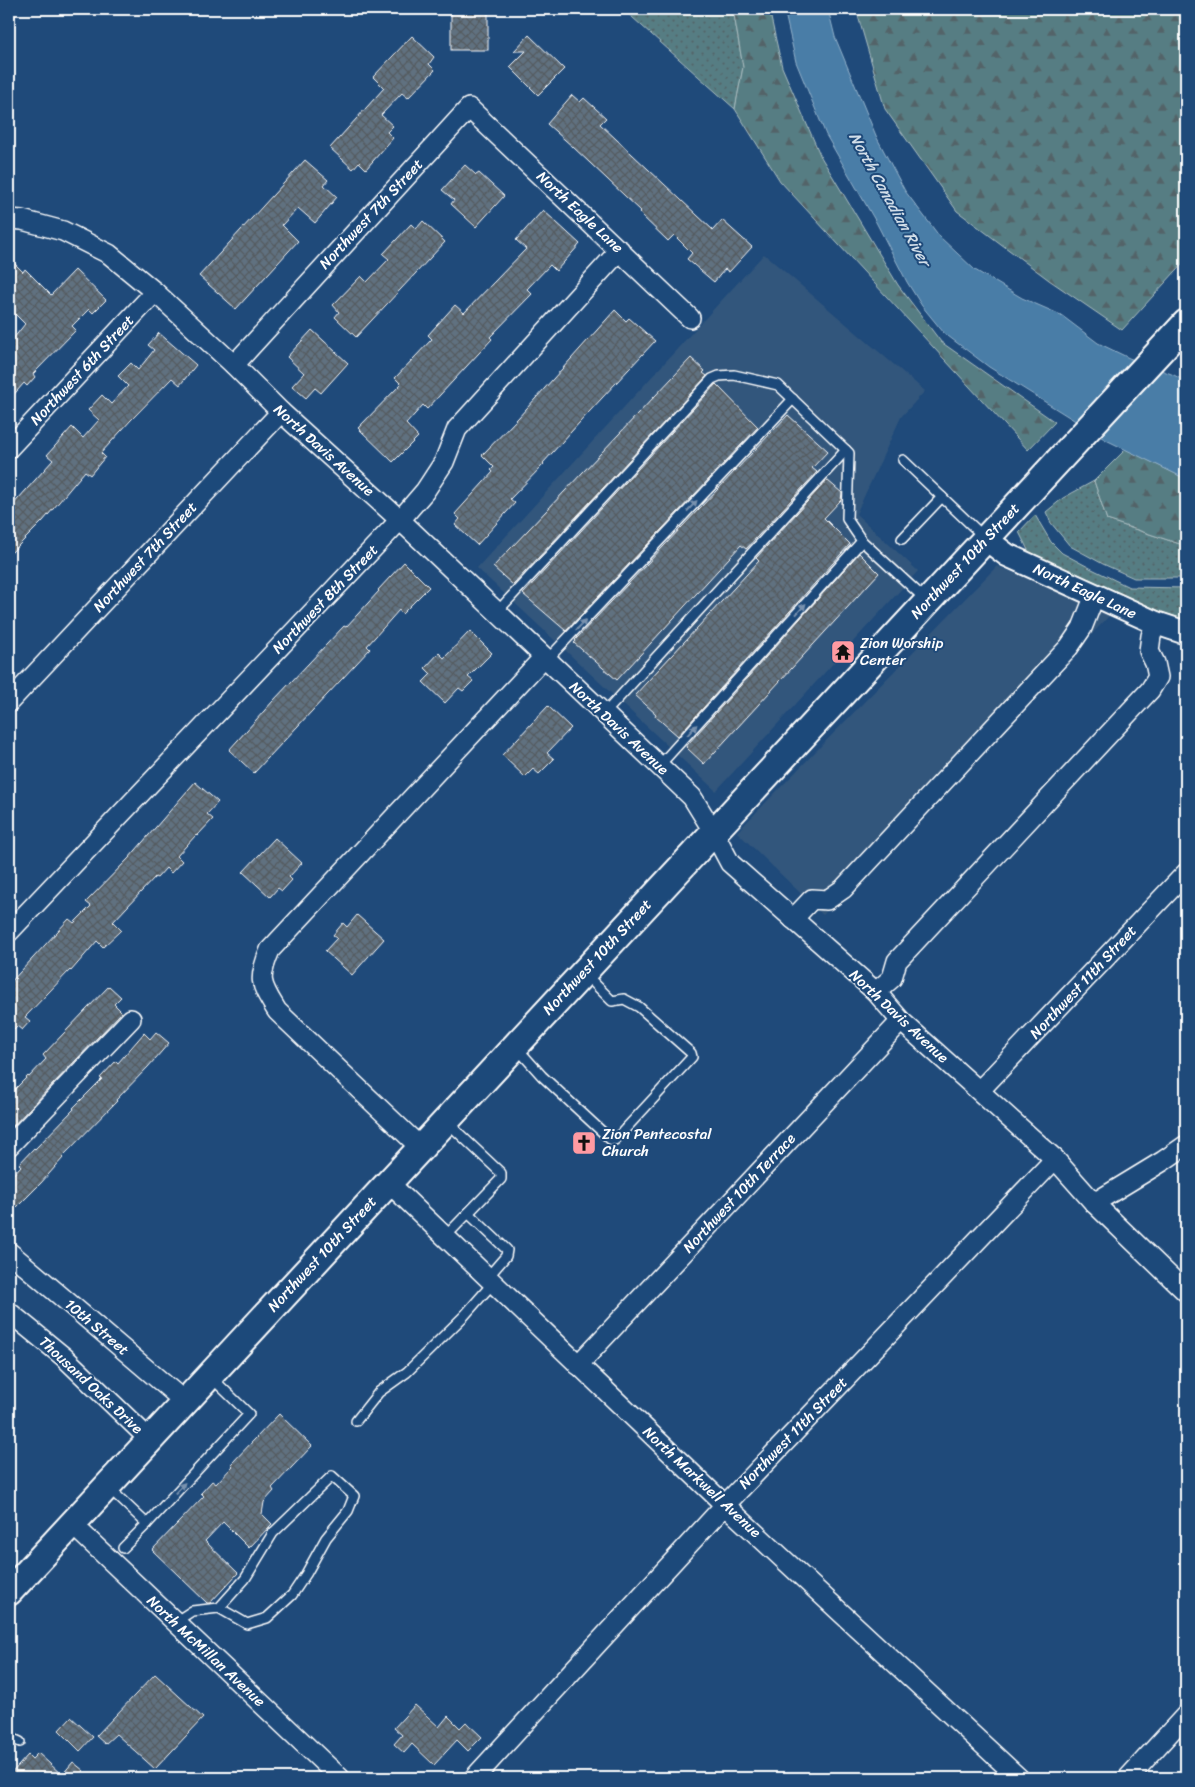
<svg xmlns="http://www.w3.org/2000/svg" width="1195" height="1787" viewBox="0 0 1195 1787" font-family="Sriracha,sans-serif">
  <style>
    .built { fill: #32567c }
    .grass { fill: url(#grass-dots); stroke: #abbec1 }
    .forest { fill: url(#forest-firs); stroke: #abbec1 }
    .water { fill: #4a7da7; stroke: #92b1ca }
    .building { fill: url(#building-cross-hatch); stroke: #fff }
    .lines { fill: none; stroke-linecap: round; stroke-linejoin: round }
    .service-casing { stroke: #fff; stroke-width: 12 }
    .minor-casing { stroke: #fff; stroke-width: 22 }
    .tertiary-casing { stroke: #fff; stroke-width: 26 }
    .secondary-casing { stroke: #fff; stroke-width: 30 }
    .service { stroke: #1f4a7a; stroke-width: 9 }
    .minor { stroke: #1f4a7a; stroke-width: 19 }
    .tertiary { stroke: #1f4a7a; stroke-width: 22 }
    .secondary { stroke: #1f4a7a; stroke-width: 26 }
    .oneway { fill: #7992af }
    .labels { text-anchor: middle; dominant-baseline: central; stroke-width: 4; stroke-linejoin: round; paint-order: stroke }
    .street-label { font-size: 15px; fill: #fff; stroke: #1f4a7a }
    .poi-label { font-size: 15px; fill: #fff; stroke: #1f4a7a; text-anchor: start }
    .water-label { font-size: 16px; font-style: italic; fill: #d2dee9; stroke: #1f4a7a }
  </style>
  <defs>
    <pattern id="grass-dots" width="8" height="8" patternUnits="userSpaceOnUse" patternTransform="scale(1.25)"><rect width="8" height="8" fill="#577d83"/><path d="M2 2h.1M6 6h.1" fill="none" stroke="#526468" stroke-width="1.8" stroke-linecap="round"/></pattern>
    <pattern id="forest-firs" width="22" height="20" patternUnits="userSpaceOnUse" patternTransform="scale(1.25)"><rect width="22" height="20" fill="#577d83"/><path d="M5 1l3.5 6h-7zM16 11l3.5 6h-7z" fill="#526468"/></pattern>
    <pattern id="building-cross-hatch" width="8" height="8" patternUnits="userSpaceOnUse" patternTransform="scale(1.25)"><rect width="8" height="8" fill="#607180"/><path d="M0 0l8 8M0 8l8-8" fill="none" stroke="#545b61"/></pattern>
  </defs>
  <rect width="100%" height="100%" fill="#1f4a7a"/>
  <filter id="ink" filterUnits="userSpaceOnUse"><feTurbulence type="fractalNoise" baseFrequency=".02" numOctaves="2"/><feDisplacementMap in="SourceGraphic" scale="10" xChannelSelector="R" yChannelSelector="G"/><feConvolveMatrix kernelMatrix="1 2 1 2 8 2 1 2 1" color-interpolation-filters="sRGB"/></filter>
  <g filter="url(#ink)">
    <g class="built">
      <path d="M764,254l161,137 -24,26 -45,97 62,57 -202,220 -239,-223z"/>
      <path d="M997,566l115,47 -289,302 -86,-83z"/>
    </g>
    <g class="grass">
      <path d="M623,9h110l10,58 -8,42z"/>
      <path d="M1094,481l13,39 79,26v32h-52l-31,-14 -33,-18 -19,-23 -5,-11 17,-14z"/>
      <path d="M1035,515l16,27 11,11 30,16 37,18 57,1v32l-22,-7 -135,-61 -10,-20z"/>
    </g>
    <g class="forest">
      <path d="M733,9h36l13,58 39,90 77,128 43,57 114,80 -27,28 -248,-269 -45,-72 8,-42z"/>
      <path d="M856,9h330v251l-64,70 -73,-50 -92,-69 -72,-102z"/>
      <path d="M1126,449l60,30v67l-79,-26 -13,-39z"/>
    </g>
    <path class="water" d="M784,9h44l7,28 42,101 28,53 35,46 35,33 47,28 39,17 37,28 31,15 45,17 12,7v97l-80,-39 -117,-73 -45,-34 -22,-27 -15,-24 -31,-60 -50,-87 -30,-73z"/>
    <g class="building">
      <rect x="451" y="9" width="37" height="41"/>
      <path d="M529,35l35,34 -26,26 -28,-28 16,-16h-12z"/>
      <path d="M412,36l22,21 -5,7 6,6 -27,28 -6,-5 -21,22 12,11 -6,6 6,6 -27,31 -7,-7 -6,7 -23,-21 54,-60 -11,-11z"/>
      <path d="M572,95l8,7 4,-4 22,20 -6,6 113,106 9,-10 30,27 -23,25 -4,-3 -11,13 -27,-23 5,-6 -18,-18 -6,6 -29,-28 2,-2 -68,-64 -26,-23z"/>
      <path d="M305,160l23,20 -4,5 13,12 -22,26 -17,-15 -16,17 16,16 -62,68 -37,-33z"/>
      <path d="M465,165l11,10 3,-2 25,23 -28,31 -25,-23 3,-4 -12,-10z"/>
      <path d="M543,210l37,34 -24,27 -6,-6 -23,24 5,5 -42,43 2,2 -65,70 -4,-4 -17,19 12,13 -25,25 -35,-34 43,-44 -6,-6 37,-39 -4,-4 27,-30 9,8 62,-64 -10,-9z"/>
      <path d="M423,221l22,21 -89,95 -21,-20 4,-5 -6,-7 28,-29 6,6 22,-23 -6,-5 28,-30 5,5z"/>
      <path d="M9,258l14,14 2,-3 26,26 24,-25 31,30 -13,13 -4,-4 -17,17 4,4 -43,44 2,3 -8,9 -3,-3 -15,17v-56l16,-20 -16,-16z"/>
      <path d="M615,310l11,11 3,-3 26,23 -66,71 -46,51 1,1 -34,35 5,4 -38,42 -22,-20 5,-6 -5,-5 38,-42 -2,-2 3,-3 -12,-12 36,-37z"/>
      <path d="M312,330l36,33 -27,30 -6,-5 -9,10 -14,-12 12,-13 -17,-16z"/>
      <path d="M159,333l37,32 -16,20 -8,-7 -41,42 -30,33 4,4 -15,18 -5,-4 -42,50 -34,34v-46l44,-49 -6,-5 25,-28 11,11 16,-18 -11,-10 14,-15 9,9 17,-18 -10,-10 13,-13 7,7 16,-20 -6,-5z"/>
      <path d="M691,358l14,13 -2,2 4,3 -194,209 -20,-18z"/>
      <path d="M716,384l42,43 -192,204 -43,-37z"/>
      <path d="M788,415l40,36 -16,17 5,4 -71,77 -5,-4 -124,135 -43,-37 2,-2 -1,-1z"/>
      <path d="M827,480l15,13 -1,7 -17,18 26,26 -172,192 -23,-20 1,-2 -21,-19 124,-134 -3,-3z"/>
      <path d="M859,553l20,20 -175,191 -18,-17 2,-3z"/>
      <path d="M404,562l25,25 -27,27 -3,-4 -32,36 3,3 -116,124 -25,-23 44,-49 71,-75 2,1 33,-36 -1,-1z"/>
      <path d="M470,631l22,22 -24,24 5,4 -10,10 -4,-3 -14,15 -22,-21 8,-8 -6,-6 14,-15 5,5z"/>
      <path d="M548,706l23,22 -24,25 7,6 -15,15 -6,-5 -8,8 -23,-22z"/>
      <path d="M195,782l23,20 -11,12 6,5 -16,17 -1,-1 -19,21 5,5 -11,12 -5,-5 -9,10 -2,-1 -42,45 8,8 -18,17 -6,-6 -26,30 -1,-1 -45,47 5,4 -8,9 -5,-4 -8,8v-50l60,-65 5,4 17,-17 -5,-4 43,-44z"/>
      <path d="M275,838l27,25 -13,14 3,3 -10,11 -4,-3 -8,9 -27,-25z"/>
      <path d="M357,915l27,24 -32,36 -27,-24 12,-13 -4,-3 10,-12 4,4z"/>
      <path d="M109,986l12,11 -7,7 8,8 -113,118v-35l19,-19 1,1 17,-18 -3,-4z"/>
      <path d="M156,1032l13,11 -21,24 -32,33 1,1 -55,56 1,1 -22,25 -32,32v-36l12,-13 -2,-2 15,-16 1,1 39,-40 -1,-1 29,-29 -2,-1 16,-17 2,2 26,-30 6,6z"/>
      <path d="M279,1414l33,32 -40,42 2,3 -10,11 -2,12 10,10 -23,24 -26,-26 -18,19 33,32 -28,30h-3l-55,-53 52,-54 -3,-3 11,-12 4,3 17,-18 -2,-2z"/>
      <path d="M155,1674l48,44 -48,51 -39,-35 -11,10 -9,-8z"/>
      <path d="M415,1705l24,22 9,-11 12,12 6,-6 16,15 -14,14 -11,-11 -23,25 -22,-21 -8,9 -10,-9 8,-9 -8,-7z"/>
      <path d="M71,1717l22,20 -13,14 -21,-21z"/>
      <path d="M38,1753l24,22 11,-13 11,9 -7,7h-68v-2l19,-21 4,4z"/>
    </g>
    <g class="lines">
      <defs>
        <g id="service">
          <path d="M903,460l81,77"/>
          <path d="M902,539l40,-42"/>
          <path d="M497,612l215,-233 7,-3 15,-1 44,10 71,68 -2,66 15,22 63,58"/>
          <path d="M547,660l246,-261"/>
          <path d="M604,714l242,-264"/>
          <path d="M659,766l203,-225"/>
          <path d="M517,1048l25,28 68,63 5,1 77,-83 -1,-4 -52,-46 -15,-8 -12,2 -27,-27"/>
          <path d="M468,1213l39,37 -1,6 -19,22"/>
          <path d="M445,1237l56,-58v-6l-53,-50"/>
          <path d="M356,1421l23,-29 28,-20 57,-56 29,-33"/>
          <path d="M109,1488l38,36 -24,24"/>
          <path d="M147,1524l102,-110 -39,-38"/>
          <path d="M175,1622l17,-11 27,-3 26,-29 28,-46 59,-57 22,20 -6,15 -22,27 -20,36 -14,21 -25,23 -20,6 -28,-16"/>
          <path d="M9,1737l11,5"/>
        </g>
        <g id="minor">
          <path d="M9,219l13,1 41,11 46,23 46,38 79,73 47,47 119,108 292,277 21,34 17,32 146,129 25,29 154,138 39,44 92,89"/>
          <path d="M234,365l235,-257 221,210"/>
          <path d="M9,448l146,-156"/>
          <path d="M9,702l272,-290"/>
          <path d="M793,919l19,-20 15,1 16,-11 226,-242 13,-19 13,-33"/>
          <path d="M9,932l391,-412 25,-29 19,-29 13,-33 163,-179"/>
          <path d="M876,992l16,-14 5,-17 253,-271 8,-13 -3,-14 -6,-12 2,-15 5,-13"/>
          <path d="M980,1090l206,-217"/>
          <path d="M9,1146l122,-127"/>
          <path d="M421,1148l-144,-137c-16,-27 -20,-30 -7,-61l274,-293"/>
          <path d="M389,1183l336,322 294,273"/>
          <path d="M1094,1203l69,-42 23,-16"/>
          <path d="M9,1252l176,150"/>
          <path d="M9,1312l55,45 86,83"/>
          <path d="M578,1365l323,-344"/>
          <path d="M72,1524l268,254"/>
          <path d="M474,1778l251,-273 330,-346"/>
          <path d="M1128,1778l58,-63"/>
        </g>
        <path id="tertiary" d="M986,539l21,16 149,68 30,10"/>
        <path id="secondary" d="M9,1592l1177,-1269"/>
      </defs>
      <use href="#service" class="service-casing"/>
      <use href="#minor" class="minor-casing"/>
      <use href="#tertiary" class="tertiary-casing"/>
      <use href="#secondary" class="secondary-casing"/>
      <use href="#service" class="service"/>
      <use href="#minor" class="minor"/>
      <use href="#tertiary" class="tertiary"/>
      <use href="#secondary" class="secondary"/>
    </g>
    <defs><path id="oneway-solid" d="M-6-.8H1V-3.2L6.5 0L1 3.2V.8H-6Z" transform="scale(1.25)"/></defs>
    <g class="oneway">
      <use href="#oneway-solid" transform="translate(692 506) rotate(-47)"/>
      <use href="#oneway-solid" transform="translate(801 609) rotate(-48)"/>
      <use href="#oneway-solid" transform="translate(581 625) rotate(-47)"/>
      <use href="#oneway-solid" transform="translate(692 730) rotate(-48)"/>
      <use href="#oneway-solid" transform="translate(180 1488) rotate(-47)"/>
    </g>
  </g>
  <defs>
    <symbol id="temple-square" viewBox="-11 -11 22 22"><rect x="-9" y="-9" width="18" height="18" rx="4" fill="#ff9aa2" stroke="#1f4a7a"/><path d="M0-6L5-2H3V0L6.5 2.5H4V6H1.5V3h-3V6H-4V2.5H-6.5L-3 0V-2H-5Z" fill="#111"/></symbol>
    <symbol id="church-square" viewBox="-11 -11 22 22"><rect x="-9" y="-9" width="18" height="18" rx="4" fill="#ff9aa2" stroke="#1f4a7a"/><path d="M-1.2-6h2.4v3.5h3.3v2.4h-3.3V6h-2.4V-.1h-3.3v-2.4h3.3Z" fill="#111"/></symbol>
  </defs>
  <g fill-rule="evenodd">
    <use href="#temple-square" x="829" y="638" width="28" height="28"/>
    <use href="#church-square" x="570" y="1129" width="28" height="28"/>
  </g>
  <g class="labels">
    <g class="street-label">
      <text transform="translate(580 212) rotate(43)">North Eagle Lane</text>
      <text transform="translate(371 214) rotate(-47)">Northwest 7th Street</text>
      <text transform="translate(82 370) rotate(-47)">Northwest 6th Street</text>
      <text transform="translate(324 450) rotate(42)">North Davis Avenue</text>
      <text transform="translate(145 557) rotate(-47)">Northwest 7th Street</text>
      <text transform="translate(965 561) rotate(-47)">Northwest 10th Street</text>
      <text transform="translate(1085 591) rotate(25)">North Eagle Lane</text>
      <text transform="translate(325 599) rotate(-46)">Northwest 8th Street</text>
      <text transform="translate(619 728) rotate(43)">North Davis Avenue</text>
      <text transform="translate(597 957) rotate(-47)">Northwest 10th Street</text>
      <text transform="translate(1083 982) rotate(-47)">Northwest 11th Street</text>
      <text transform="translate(899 1016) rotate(43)">North Davis Avenue</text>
      <text transform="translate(739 1193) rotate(-47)">Northwest 10th Terrace</text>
      <text transform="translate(322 1254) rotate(-47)">Northwest 10th Street</text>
      <text transform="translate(97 1327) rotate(40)">10th Street</text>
      <text transform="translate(91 1385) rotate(43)">Thousand Oaks Drive</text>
      <text transform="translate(793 1433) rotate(-46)">Northwest 11th Street</text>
      <text transform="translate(702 1482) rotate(43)">North Markwell Avenue</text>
      <text transform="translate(206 1651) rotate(43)">North McMillan Avenue</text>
    </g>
    <g class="poi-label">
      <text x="860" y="643">Zion Worship<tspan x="860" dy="17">Center</tspan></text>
      <text x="602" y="1134">Zion Pentecostal<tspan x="602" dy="17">Church</tspan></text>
    </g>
    <g class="water-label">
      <text transform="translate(890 199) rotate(61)">North Canadian River</text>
    </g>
  </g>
  <rect width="1195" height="1787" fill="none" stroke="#1f4a7a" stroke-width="30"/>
  <rect x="15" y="15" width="1165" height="1757" fill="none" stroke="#fff" stroke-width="2" filter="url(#ink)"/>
</svg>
